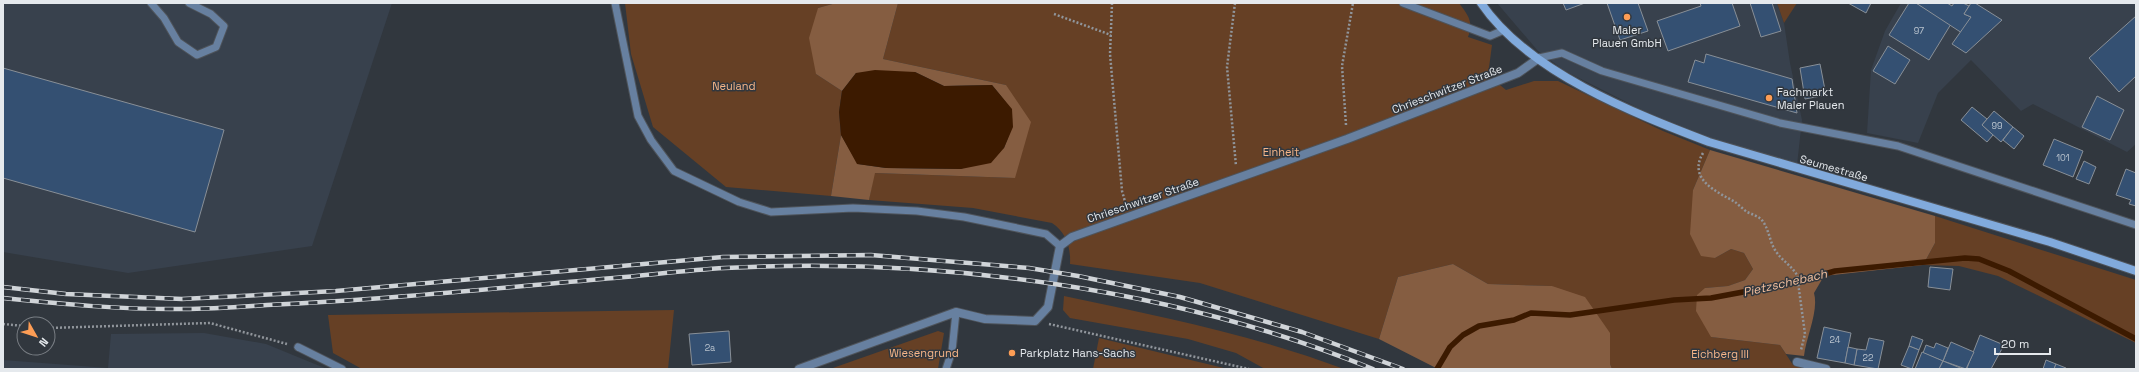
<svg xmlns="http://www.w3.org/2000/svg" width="2139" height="372" viewBox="0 0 2139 372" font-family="'Space Grotesk',sans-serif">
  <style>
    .built { fill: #38414d }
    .green { fill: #664025 }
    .forest { fill: #855d41 }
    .water { fill: #3c1a00 }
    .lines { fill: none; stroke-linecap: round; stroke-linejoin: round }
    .stream { stroke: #3c1a00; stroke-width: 5.5 }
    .building { fill: #345072; stroke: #888f97 }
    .lane-casing { stroke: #4e535a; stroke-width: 9 }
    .street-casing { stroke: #4e535a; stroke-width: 10 }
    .secondary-casing { stroke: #4e535a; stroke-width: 10 }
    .path { stroke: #90959b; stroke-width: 2.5; stroke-dasharray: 2 2; stroke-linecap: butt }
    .lane { stroke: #6780a0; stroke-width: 7 }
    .street { stroke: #6780a0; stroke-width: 8 }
    .secondary { stroke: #81aadc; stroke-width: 8 }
    .rail-casing { stroke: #d0d4d8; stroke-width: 4.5 }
    .rail { stroke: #31373e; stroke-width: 3; stroke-dasharray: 9; stroke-linecap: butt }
    .poi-dot { fill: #fd9d55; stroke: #31373e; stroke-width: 1.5 }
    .labels { text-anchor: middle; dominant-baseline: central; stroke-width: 3; stroke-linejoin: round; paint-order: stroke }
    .number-label { font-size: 9px; fill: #b9c3ce }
    .poi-label { font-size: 11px; fill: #e5e9ed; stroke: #31373e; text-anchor: start }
    .park-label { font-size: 11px; fill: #f6b588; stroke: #31373e }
    .street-label { font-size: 11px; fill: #e5e9ed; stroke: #31373e }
    .water-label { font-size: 12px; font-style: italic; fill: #f7c29f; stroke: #31373e }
  </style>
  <rect width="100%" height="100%" fill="#31373e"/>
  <g class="built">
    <path d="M3,3h389l-80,243 -184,27 -125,-21z"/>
    <path d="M1497,3h280l7,20 6,40 12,57 -5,45 -82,-25 -49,-18 -101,-51 -27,-20z"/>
    <path d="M1901,3h235v141l-9,8 -94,-48 -12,7 -50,-51 -33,33 -20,50 -51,-10 4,-63 14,-39z"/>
    <path d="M204,333l62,11 61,25h-324v-9l105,8 3,-34z"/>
  </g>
  <g class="green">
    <path d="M625,3h211l-18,5 -2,66 26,17 -3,21 2,23 -10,61 -105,-9 -73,-60 -22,-73z"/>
    <path d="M898,3h561c9,12 15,19 9,34l24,8 -4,30 18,15 28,-9h24l105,50 47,19 -17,40 22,68 16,-9 13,4 9,16 -8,11 -17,6 -23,2 6,49 69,8 13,20 10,2 -2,2h-189l-2,-5 -1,-31 -57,-47 -64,-2 -35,-20 -55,13 -19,62 -179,-56 -130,-19c1,-16 -4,-32 -18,-41l-79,-15 -104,-8 5,-27 141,5 -9,-93 -123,-26z"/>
    <path d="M1777,3h20l-13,20z"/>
    <path d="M1935,216l201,64v63l-138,-67 -39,-10 -36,-1 12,-22z"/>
    <path d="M1064,296c94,20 190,39 280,73h-79l-29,-16 -48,-14 -118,-21 -7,-8z"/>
    <path d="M674,310l-6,59h-306l-29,-16 -5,-38z"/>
    <path d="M938,331l6,2 -6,36h-108z"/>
    <path d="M1099,338l129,31h-135z"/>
  </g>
  <g class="forest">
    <path d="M836,3h62l-15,56 123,26 25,37 -16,56 -140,-5 -6,27 -38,-4 10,-61 17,29 28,4 75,1 43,-21c14,-34 10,-36 -12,-63l-48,1 -29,-14 -59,1 -14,18 -26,-17 -7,-36 9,-30z"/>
    <path d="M1710,150l225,66v27l-12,22 -99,11 -10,17c5,18 -8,44 -10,63l-18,-2 -6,-9 -69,-8 -15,-26 1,-16 8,-7 23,-2 17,-6 8,-11 -9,-16 -13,-4 -16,9 -14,-2 -11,-22 3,-44z"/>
    <path d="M1453,264l35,20 64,2 33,11 25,36v31l2,5h-174l-59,-30 19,-62z"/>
  </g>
  <path class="water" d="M875,70l40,2 29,14 48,-1 20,24 1,18 -9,21 -13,15 -30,6 -75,-1 -29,-4 -16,-29 -2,-23 3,-21 14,-18z"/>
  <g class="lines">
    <path class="stream" d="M1437,369l13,-22 13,-12 16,-9 35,-6 17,-7 39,2 104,-15 37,-2 86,-16 38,-11 130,-13 14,1 30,12 127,68"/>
  </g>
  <g class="building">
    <path d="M1563,3h22l-19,7z"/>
    <path d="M1607,3h31l10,28 -28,9z"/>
    <path d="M1700,3h32l8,23 -72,25 -11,-30 44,-15z"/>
    <path d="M1750,3h22l9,28 -20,6z"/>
    <path d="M1848,3h23l-5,10z"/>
    <path d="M1909,3h7l35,21 -22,36 -40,-25z"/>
    <path d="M1916,3h31l5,3 2,-3h9l6,3 -5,8 7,3 -9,16z"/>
    <path d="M1971,3h4l27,17 -36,33 -14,-9 19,-27 -7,-3z"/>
    <path d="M2136,16v60l-17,16 -30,-34z"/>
    <path d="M1888,46l22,14 -15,24 -22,-13z"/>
    <path d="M1706,54l86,25 5,34 -109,-31 7,-22 9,3z"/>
    <path d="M1820,64l6,31 -21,4 -5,-31z"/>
    <path d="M3,68l221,62 -29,102 -192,-54z"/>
    <path d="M2097,96l27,14 -14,30 -28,-13z"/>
    <path d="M1972,107l15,12 -5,6 11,10 -6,7 -26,-22z"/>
    <path d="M1994,111l19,16 -12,15 -19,-17z"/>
    <path d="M2013,127l11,9 -10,13 -11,-9z"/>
    <path d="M2054,139l29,12 -10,26 -30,-12z"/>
    <path d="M2084,161l12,6 -7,17 -13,-5z"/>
    <path d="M2126,169l10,4v33l-7,-2 2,-4 -15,-5z"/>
    <path d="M1930,267l23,2 -3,21 -22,-3z"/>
    <path d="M1824,327l27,6 -6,30 -28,-5z"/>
    <path d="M729,331l2,31 -39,3 -3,-31z"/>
    <path d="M1980,335l24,10 -13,24h-22l-2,-1z"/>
    <path d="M1912,336l11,4 -4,10 -10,-4z"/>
    <path d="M1869,338l15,3 -6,28 -24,-4 3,-16 9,1z"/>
    <path d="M1951,342l23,10 -8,17 -23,-8z"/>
    <path d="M1936,343l12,5 -5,13 -20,-8 3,-8 8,3z"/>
    <path d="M1909,346l10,4 -7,19 -11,-4z"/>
    <path d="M1848,347l9,2 -3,16 -9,-2z"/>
    <path d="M1922,352l21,9 -4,8h-24z"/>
    <path d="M2046,360l10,4 -2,5h-11z"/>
    <path d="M1943,361l20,8h-24z"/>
    <path d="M2056,364l10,4 -1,1h-11z"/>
  </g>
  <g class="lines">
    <defs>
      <g id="lane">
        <path d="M151,3l13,15 14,24 19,13 19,-8 8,-21 -13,-12 -22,-11"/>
        <path d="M615,3l23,113 13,24 23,31 65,31 32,10 82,-4 64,3 47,6 82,17 14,12"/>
        <path d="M1403,3l87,33 14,-6"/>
        <path d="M1539,58l23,-5 40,18 178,52 118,23 238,79"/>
        <path d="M298,347l44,22"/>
        <path d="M946,369l6,-18 4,-39"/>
      </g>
      <g id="street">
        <path d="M1797,362l29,7"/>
        <path d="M799,369l157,-57 29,7 50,2 13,-14 12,-61 12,-9 275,-98 171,-66 21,-15"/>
      </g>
      <path id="secondary" d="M1481,3c47,69 152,110 228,139l341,100 86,29"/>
    </defs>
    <use href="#lane" class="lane-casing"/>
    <use href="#street" class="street-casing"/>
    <use href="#secondary" class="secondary-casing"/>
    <g class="path">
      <path d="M1112,3l-2,51 12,137 4,14"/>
      <path d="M1235,3l-8,64 9,99"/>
      <path d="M1054,14l57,21"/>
      <path d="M1346,125l-4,-59 11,-63"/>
      <path d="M1703,153c-16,27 15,39 32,49 4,3 8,7 12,10 5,2 10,4 14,7 8,9 8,21 14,31 6,10 16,15 22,25l8,59 -4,16"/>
      <path d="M3,324l21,2"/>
      <path d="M1049,324l200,45"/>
      <path d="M48,328l162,-5 77,21"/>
    </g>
    <use href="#lane" class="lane"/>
    <use href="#street" class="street"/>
    <use href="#secondary" class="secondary"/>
    <defs>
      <g id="rail">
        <path d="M3,287l63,7 116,5 154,-8 387,-34 148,-2 158,13 49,8 102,21 122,35 101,37"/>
        <path d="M3,298c60,6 120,12 180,11 28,0 56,-2 84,-4 116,-5 231,-17 347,-27 36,-3 74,-8 111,-10 214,-11 449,20 648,101"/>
      </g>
    </defs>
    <use href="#rail" class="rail-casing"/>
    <use href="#rail" class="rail"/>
  </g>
  <g class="poi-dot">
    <circle cx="1627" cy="17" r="4"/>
    <circle cx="1769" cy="98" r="4"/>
    <circle cx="1012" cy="353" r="4"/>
  </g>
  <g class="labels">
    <g class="number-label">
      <text x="1919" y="31">97</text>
      <text x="1997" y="126">99</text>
      <text x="2063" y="158">101</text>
      <text x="1835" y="340">24</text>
      <text x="710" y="348">2a</text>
      <text x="1868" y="358">22</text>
    </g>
    <g class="poi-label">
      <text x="1627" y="30" text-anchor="middle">Maler<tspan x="1627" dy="13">Plauen GmbH</tspan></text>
      <text x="1777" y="92">Fachmarkt<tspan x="1777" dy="13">Maler Plauen</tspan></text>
      <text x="1020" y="353">Parkplatz Hans-Sachs</text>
    </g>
    <g class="park-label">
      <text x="734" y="86">Neuland</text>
      <text x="1281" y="152">Einheit</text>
      <text x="924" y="353">Wiesengrund</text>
      <text x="1720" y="354">Eichberg III</text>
    </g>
    <g class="street-label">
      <text transform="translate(1447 89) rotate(-21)">Chrieschwitzer Straße</text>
      <text transform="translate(1834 168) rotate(16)">Seumestraße</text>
      <text transform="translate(1143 200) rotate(-19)">Chrieschwitzer Straße</text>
    </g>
    <g class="water-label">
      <text transform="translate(1785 283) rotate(-13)">Pietzschebach</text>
    </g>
  </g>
  <rect width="2139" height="372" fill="none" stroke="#e5e9ed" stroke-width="8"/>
  <g transform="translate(36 336) rotate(129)"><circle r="19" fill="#31373e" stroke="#797e84"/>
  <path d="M0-3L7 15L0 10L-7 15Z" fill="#fd9d55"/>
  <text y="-6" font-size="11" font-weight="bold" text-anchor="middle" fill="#e5e9ed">N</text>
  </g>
  <path d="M1995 348v6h55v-6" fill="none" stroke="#e5e9ed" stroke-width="2"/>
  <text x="2001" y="348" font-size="12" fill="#e5e9ed" stroke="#31373e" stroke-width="3" paint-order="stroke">20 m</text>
</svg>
